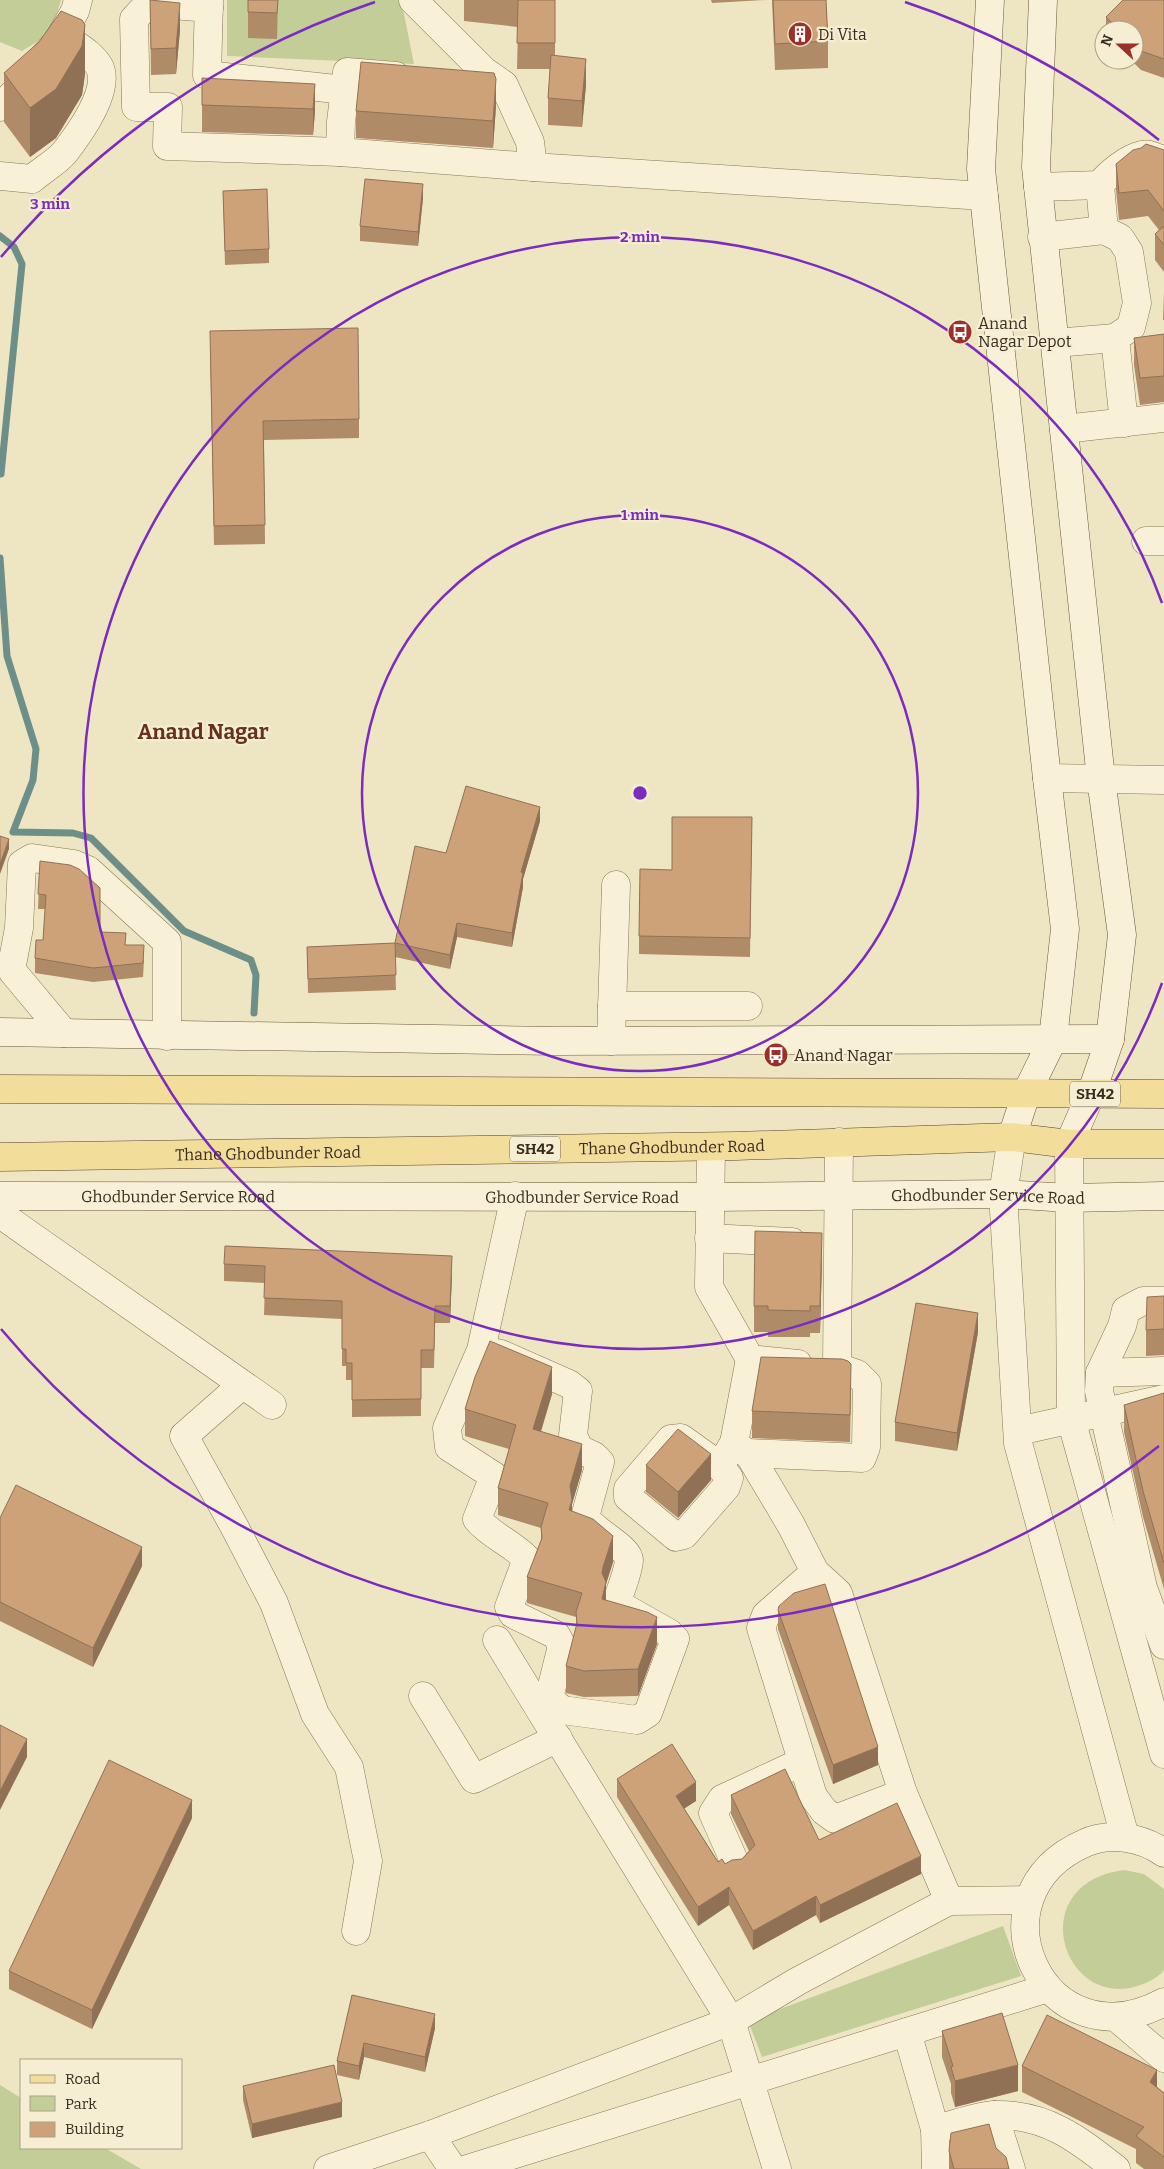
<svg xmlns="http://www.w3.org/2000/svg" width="1164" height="2169" viewBox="0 0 1164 2169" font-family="Bitter,serif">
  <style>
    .green { fill: #c3cd97 }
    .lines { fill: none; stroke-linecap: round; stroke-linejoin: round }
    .stream { stroke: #6c9089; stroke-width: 7 }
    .street-casing { stroke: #89765a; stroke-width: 29 }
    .secondary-casing { stroke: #6b573d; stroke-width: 29 }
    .primary-casing { stroke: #57442e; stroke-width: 29 }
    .street { stroke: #f9f1d7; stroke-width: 28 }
    .secondary { stroke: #f9f1d7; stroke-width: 28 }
    .primary { stroke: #f2dd9b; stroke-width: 28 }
    .wall { fill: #b08b68 }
    .shaded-wall { fill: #907155 }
    .building { fill: #cda279; stroke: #907155 }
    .ring { fill: none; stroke: #7b2cbf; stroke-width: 2.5 }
    .labels { text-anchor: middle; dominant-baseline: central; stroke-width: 4.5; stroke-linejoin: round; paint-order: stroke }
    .shield { fill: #f6eed3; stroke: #726754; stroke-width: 1 }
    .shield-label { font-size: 15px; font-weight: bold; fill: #392d1e }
    .poi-label { font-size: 16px; fill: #392d1e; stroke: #f6eed3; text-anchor: start }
    .street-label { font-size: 16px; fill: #392d1e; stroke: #f6eed3 }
    .district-label { font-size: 21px; font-weight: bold; fill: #66311d; stroke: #f6eed3 }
    .centre { fill: #7b2cbf; stroke: #f6eed3; stroke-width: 2.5 }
    .ring-label { font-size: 15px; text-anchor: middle; font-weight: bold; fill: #7b2cbf; stroke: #f6eed3; stroke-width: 4.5; stroke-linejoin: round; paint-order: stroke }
  </style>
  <rect width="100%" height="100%" fill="#eee5c3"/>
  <g class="green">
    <path d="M0,0h61l-10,33 -29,18 -22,-9z"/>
    <path d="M227,0h172l3,4 12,60 -187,-8z"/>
    <path d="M1124,1870l20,4 20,15v81c-7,9 -19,14 -30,17 -73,19 -110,-104 -10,-117z"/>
    <path d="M1003,1926l18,50 -259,81 -14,-36z"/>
    <path d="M0,2085l21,13v50h84l36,21h-141z"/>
  </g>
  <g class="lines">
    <g class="stream">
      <path d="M0,236l14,11 8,17 -21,210"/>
      <path d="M0,558l7,98 29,93 -3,31 -20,52 60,1 18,5 93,93 67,29 5,15 -2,38"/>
    </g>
    <defs>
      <g id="street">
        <path d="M209,0l-2,75 138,15"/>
        <path d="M413,0l71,71 20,14 26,57 3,25 451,29"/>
        <path d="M209,8l-60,-5 -15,16 2,88h32l-1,39 173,6"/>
        <path d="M396,76l-49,-4 -6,50 -1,30 193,15"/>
        <path d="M0,107l28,-27 18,-26 12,-13 17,-30 3,-11"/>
        <path d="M0,176l32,3c10,-9 25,-17 33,-27 14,-18 45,-60 35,-84 -7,-14 -26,-24 -38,-33"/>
        <path d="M1100,185l4,45 16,8 9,14 8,51 -6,24 -16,11 9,85"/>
        <path d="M1038,187l62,-2c8,-11 28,-27 42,-30 8,-2 15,3 22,6"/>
        <path d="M1042,237l62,-7"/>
        <path d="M1055,343l60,-5"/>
        <path d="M1064,429l100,-11"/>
        <path d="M1146,541h18"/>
        <path d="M1047,778l117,2"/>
        <path d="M612,1006h136"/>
        <path d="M64,1033l-51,-61 -1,-7 7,-37 3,-64 10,-6 42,6 14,6 79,72v94"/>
        <path d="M611,1041l5,-156"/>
        <path d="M1012,1137l-9,57 15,249 107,394"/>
        <path d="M1069,1144l2,275 93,335"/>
        <path d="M711,1147l-2,140 41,72 48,5"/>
        <path d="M0,1214l272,191"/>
        <path d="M709,1238l83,4"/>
        <path d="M1164,1301h-21l-17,9 -4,16 -22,47 -1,18 44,197 21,57"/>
        <path d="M481,1350l20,4 68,30 9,7 -5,44 6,14 15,7 6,6 -15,55c8,14 44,31 44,43 -1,12 -7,27 -11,38l5,9 46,26 6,6 -27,74 -11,7 -75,-10 -13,-12 13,-52 -6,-11 -43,-21 -4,-7 18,-48c-15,-16 -36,-23 -50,-40l17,-43 -45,-29 -2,-19 34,-78 34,-154"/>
        <path d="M1100,1373l64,-2"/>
        <path d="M242,1385l-58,51 50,90 40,77 41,111 34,53 19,94 -12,70"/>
        <path d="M1018,1431l146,-32"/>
        <path d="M734,1443l16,-84"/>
        <path d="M748,1453l114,5 4,-11 1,-63 -10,-10 -20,-7 2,-225"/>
        <path d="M720,1466l-39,-28 -10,1 -43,50v8l48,40 8,-2 42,-48 3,-9 -9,-12 14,-23 16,13 41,69 24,47 23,21 65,200 46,108"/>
        <path d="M815,1572l-49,43 -5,13 52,168 11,15 11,8 68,-26"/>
        <path d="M497,1640l234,381 46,148"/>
        <path d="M423,1696l51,83 84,-41"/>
        <path d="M1164,1853c-22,-16 -54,-21 -79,-10 -121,53 -40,224 79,159"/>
        <path d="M735,1863l-22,-50 9,-14 69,-32"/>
        <path d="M1117,2018l47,40"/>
        <path d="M907,2032l28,97"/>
        <path d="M994,2115l17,54"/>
        <path d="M430,2135l23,34"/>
        <path d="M328,2169l102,-34 301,-114 67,-40 151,-80 80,-1"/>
        <path d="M467,2169l581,-181"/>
        <path d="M936,2169l-1,-40c19,-4 41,-13 60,-14 51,-1 83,24 121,54"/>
      </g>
      <g id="secondary">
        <path d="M990,0l-9,169 66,609 18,151 -12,110 -27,55 -14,43"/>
        <path d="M1043,0l-7,167 65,612 21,156 -12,104 -19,55 -22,50"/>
        <path d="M0,1032l556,9 554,-2"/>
        <path id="s1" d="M0,1196l710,1 293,-3 65,4 96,-2"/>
      </g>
      <g id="primary">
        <path d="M0,1089l1164,5"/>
        <path id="s2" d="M0,1157l736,-11 276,-9 57,7h95"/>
      </g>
    </defs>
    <use href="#street" class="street-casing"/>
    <use href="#secondary" class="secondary-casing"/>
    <use href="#primary" class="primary-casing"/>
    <use href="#street" class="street"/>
    <use href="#secondary" class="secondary"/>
    <use href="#primary" class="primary"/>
  </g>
  <g class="wall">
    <path d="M150,0l30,30 -4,44 -25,1z"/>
    <path d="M248,0h30l-1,39 -29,-1z"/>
    <path d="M464,0h91v55l31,30 -4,42 -34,-2v-27l2,-29h-33l1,-42 -54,-6z"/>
    <path d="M711,0h55l-54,3z"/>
    <path d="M772,0h54l2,41v27l-53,2z"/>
    <path d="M1164,0v78l-23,-8 -10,-10h3v-30h-28v-13z"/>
    <path d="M4,73l81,1 -3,21 -26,43 -26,19 -26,-35z"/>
    <path d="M315,84v27l-2,24 -111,-3v-27z"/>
    <path d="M496,106l-3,42 -137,-10v-27z"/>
    <path d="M1164,150v122l-9,-12v-26l4,-4 -11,-14 -29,4 -3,-30v-26z"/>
    <path d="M223,191l46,58v14l-44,2z"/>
    <path d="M423,198l-5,48 -58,-5v-15z"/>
    <path d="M1164,293v27h-1z"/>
    <path d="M1164,334v68l-24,3 -6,-40v-27z"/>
    <path d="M210,350l149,69v19l-95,2 1,104 -51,1z"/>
    <path d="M752,817l-2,140 -111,-3v-18l33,-66z"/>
    <path d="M540,821l-17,58v8l-11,60 -55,-10 -7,32 -55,-12 1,33 -88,3 -1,-46 88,-4 51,-90z"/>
    <path d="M40,861l60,71 26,13 18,15 -1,17 -50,5 -58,-9v-15l8,-18 2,-31h-7z"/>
    <path d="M822,1260l-2,73h-10v4h-42v-5h-14v-26z"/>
    <path d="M224,1264l228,9 -2,50h-15l-1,45h-13v48l-69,1v-37h-6v-14h-4v-47l-78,-4 1,-32 -41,-2z"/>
    <path d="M1164,1296v59l-18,1v-26z"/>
    <path d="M978,1332l-21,119 -62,-10v-19z"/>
    <path d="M851,1390l-1,52 -98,-4v-27z"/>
    <path d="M1164,1393v196l-21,-72 -19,-85v-27z"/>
    <path d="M552,1394l-11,38 41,38 -10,34v7l41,51 -7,22v16l51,44 -19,52 -54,1 -18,-4v-27l10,-37v-12l-49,-14v-26l14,-37v-12l-43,-13v-27l11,-39 -44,-13v-27z"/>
    <path d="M646,1465l65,15 -33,38 -32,-26z"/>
    <path d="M0,1518l142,48 -49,101 -93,-46z"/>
    <path d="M778,1610l100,155 -45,19 -55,-155z"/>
    <path d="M617,1779l79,22 -12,7 34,54 7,2 17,-5 7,-8 -18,-37v-19l88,45 102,34 -101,49 -4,-8 -63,35 -24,-45 -31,21 -81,-129z"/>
    <path d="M192,1818l-100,211 -83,-40v-18z"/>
    <path d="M352,1995l83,33 -10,44 -61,-15 -5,23 -22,-5v-14z"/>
    <path d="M942,2031l76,60 -63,16 -4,-14v-9l-9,-27z"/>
    <path d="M1022,2066l135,21 7,6v76h-20l-8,-6v-14l-114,-57z"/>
    <path d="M243,2086l99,31 -90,21 -9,-38z"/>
    <path d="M996,2148l13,21h-60v-18z"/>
  </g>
  <g class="shaded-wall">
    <path d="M180,3v27l-4,44v-26z"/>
    <path d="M85,25v49l-3,21 -26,43 -26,19v-49z"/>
    <path d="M586,59v26l-4,42v-26z"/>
    <path d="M496,79v27l-3,42v-27z"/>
    <path d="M315,84v27l-2,24v-26z"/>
    <path d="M423,184v14l-5,48v-14z"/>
    <path d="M540,807v14l-17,58v8l-11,60v-14l9,-61z"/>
    <path d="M9,839v10l-9,25v-10z"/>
    <path d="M457,923v14l-7,32v-14z"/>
    <path d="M822,1233v27l-2,73v-27z"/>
    <path d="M452,1256v17l-2,50v-17z"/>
    <path d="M978,1313v19l-21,119v-18z"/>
    <path d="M552,1367v27l-19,62v-27z"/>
    <path d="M582,1444v26l-10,34v22l-3,-16 1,-24z"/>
    <path d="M711,1454v26l-33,38v-26z"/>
    <path d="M613,1536v26l-7,22v25l-4,-10v-26l1,-6z"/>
    <path d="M142,1547v19l-49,101v-19z"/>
    <path d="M657,1617v27l-19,52v-27z"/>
    <path d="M27,1739v18l-27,53v-19z"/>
    <path d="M878,1747v18l-45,19v-19z"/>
    <path d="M696,1782v19l-20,13v-18z"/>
    <path d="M192,1800v18l-100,211v-19z"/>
    <path d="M921,1856v18l-101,49v-18z"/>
    <path d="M729,1887v18l-31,21v-19z"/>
    <path d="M816,1896v19l-63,35v-19z"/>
    <path d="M435,2014v14l-10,44v-15z"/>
    <path d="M364,2043v14l-5,23v-14z"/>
    <path d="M1018,2065v26l-63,16v-26z"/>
    <path d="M1157,2070v26l-7,-14z"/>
    <path d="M342,2102v15l-90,21v-14z"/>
  </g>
  <g class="building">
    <path d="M150,0l30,3 -4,45 -25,1z"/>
    <path d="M248,0h30l-1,13 -29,-1z"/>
    <path d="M518,0h37v43h-38z"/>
    <path d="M773,0h53l2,41 -53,3z"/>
    <path d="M1123,0h41v59l-23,-8 -7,-7v-14h-15l-13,-13z"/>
    <path d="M61,11l21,9 3,5 -3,21 -26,43 -26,19 -26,-35 35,-31z"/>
    <path d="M551,55l35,4 -4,42 -34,-3z"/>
    <path d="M361,62l133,11 2,6 -3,42 -137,-10z"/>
    <path d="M202,78l113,6 -2,25 -111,-4z"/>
    <path d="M1146,144l18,6v61l-16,-21 -29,3 -3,-29 17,-14 8,-2z"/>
    <path d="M365,179l58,5 -5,48 -58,-6z"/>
    <path d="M267,189l2,60 -44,2 -2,-60z"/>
    <path d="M1164,226v19l-9,-11z"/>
    <path d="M358,328l1,91 -96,2 2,104 -51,1 -4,-195z"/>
    <path d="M1164,334v42l-24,2 -6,-40z"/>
    <path d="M466,786l74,21 -19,65 2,1 -11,60 -55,-10 -7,32 -55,-12 20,-97 31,7z"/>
    <path d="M672,817h80l-2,121 -111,-2 1,-67 32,1z"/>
    <path d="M0,836l9,3 -9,25z"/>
    <path d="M40,861l30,4 9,4 21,19v44l26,1 -1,12h19l-1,18 -50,5 -58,-10 1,-18h7l3,-45 -8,-1z"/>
    <path d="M395,943l1,32 -88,4 -1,-32z"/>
    <path d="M755,1231l67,2 -2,73h-10v5l-42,-1v-4h-14z"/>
    <path d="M225,1246l227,10 -2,50h-15l-1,44h-13v49l-69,1v-37h-6v-14h-4v-48l-78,-3 1,-32 -41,-2z"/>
    <path d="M1164,1296v33l-18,1 1,-33z"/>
    <path d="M916,1303l62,10 -21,120 -62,-11z"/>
    <path d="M490,1341l62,26 -19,62 49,15 -12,42 2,14 -3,10 24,9 20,17 -10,31 -1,6 4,9 -4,17 45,13 10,5 -19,52 -54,2 -18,-5 11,-43 -1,-11 6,-19 -55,-16 15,-39 -1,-11 7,-24 -50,-15 18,-63 -51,-16 10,-32z"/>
    <path d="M761,1357l81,2 6,2 3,3 -1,51 -98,-4z"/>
    <path d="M1164,1393v170l-21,-72 -19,-86z"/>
    <path d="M678,1429l33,25 -33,38 -32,-27z"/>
    <path d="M16,1485l126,62 -49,101 -93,-46v-84z"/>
    <path d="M825,1584l53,163 -45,18 -55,-155 1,-4 15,-13z"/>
    <path d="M0,1725l27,14 -27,52z"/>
    <path d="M672,1744l24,38 -20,14 42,66 4,-3 3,5 7,-4 10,-1 13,-14 -24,-50 54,-26 34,71 78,-37 24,53 -101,49 -4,-9 -63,35 -24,-44 -31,20 -81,-128z"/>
    <path d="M109,1760l83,40 -100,210 -83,-39z"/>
    <path d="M352,1995l83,19 -10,43 -61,-14 -5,23 -22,-5z"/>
    <path d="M1002,2013l16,52 -63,16 -4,-14 2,-1 -11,-35z"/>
    <path d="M1047,2015l110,55 -7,12 14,11v64l-28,-21 8,-9 -122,-61z"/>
    <path d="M334,2065l8,37 -90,22 -9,-38z"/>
    <path d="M989,2124l7,24 10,9 3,12h-55l-5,-18 2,-18z"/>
  </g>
  <g class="ring">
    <circle cx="640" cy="793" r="278"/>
    <path d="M1162 983A556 556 0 1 1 1162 603"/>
    <path d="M1159 1446A834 834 0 0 1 1 1329M1 257A834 834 0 0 1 375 2M905 2A834 834 0 0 1 1159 140"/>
  </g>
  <defs>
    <symbol id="building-disc" viewBox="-11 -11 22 22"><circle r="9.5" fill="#993029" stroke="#f6eed3"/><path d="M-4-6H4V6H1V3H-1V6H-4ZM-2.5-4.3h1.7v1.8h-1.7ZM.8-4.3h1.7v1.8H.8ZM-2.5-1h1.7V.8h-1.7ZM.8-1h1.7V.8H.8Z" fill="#fff"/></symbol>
    <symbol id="bus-disc" viewBox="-11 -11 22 22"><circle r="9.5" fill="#993029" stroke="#f6eed3"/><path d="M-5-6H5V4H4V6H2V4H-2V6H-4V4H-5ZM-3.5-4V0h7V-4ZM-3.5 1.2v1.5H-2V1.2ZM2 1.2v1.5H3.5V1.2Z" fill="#fff"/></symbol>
  </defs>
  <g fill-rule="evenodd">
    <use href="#building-disc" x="786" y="20" width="28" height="28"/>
    <use href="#bus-disc" x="946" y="318" width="28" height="28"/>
    <use href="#bus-disc" x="762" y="1041" width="28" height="28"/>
  </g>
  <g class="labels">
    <g class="shield">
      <rect x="1070" y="1081.5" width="50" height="25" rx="4"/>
      <rect x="510" y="1136.5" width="50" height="25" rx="4"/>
    </g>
    <g class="shield-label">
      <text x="1095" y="1094">SH42</text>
      <text x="535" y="1149">SH42</text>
    </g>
    <g class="poi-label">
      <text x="818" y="34">Di Vita</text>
      <text x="978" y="323">Anand<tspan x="978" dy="18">Nagar Depot</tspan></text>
      <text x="794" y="1055">Anand Nagar</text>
    </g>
    <g class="street-label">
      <text stroke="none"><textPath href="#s2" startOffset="672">Thane Ghodbunder Road</textPath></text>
      <text stroke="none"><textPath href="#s2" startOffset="268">Thane Ghodbunder Road</textPath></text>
      <text stroke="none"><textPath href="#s1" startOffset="178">Ghodbunder Service Road</textPath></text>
      <text stroke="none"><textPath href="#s1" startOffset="988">Ghodbunder Service Road</textPath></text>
      <text stroke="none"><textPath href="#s1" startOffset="582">Ghodbunder Service Road</textPath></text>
    </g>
    <g class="district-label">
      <text x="203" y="732">Anand Nagar</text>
    </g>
  </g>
  <circle cx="640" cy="793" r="8" class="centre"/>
  <g class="ring-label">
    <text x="50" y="209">3 min</text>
    <text x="640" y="242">2 min</text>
    <text x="640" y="520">1 min</text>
  </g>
  <rect x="20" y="2059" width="162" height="90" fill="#f6eed3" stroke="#aaa18b"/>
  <rect x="30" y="2075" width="25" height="8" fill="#f2dd9b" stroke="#aaa18b"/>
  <text x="65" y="2084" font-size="15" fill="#392d1e">Road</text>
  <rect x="30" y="2096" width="25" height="15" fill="#c3cd97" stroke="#aaa18b"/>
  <text x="65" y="2109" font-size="15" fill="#392d1e">Park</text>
  <rect x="30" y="2122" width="25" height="15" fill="#cda279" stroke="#aaa18b"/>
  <text x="65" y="2134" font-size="15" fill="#392d1e">Building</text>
  <g transform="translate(1119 45) rotate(291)"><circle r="24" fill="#f6eed3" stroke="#aaa18b"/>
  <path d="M0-4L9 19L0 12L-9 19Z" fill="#993029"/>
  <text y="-8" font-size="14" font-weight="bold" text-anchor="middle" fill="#392d1e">N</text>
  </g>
</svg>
